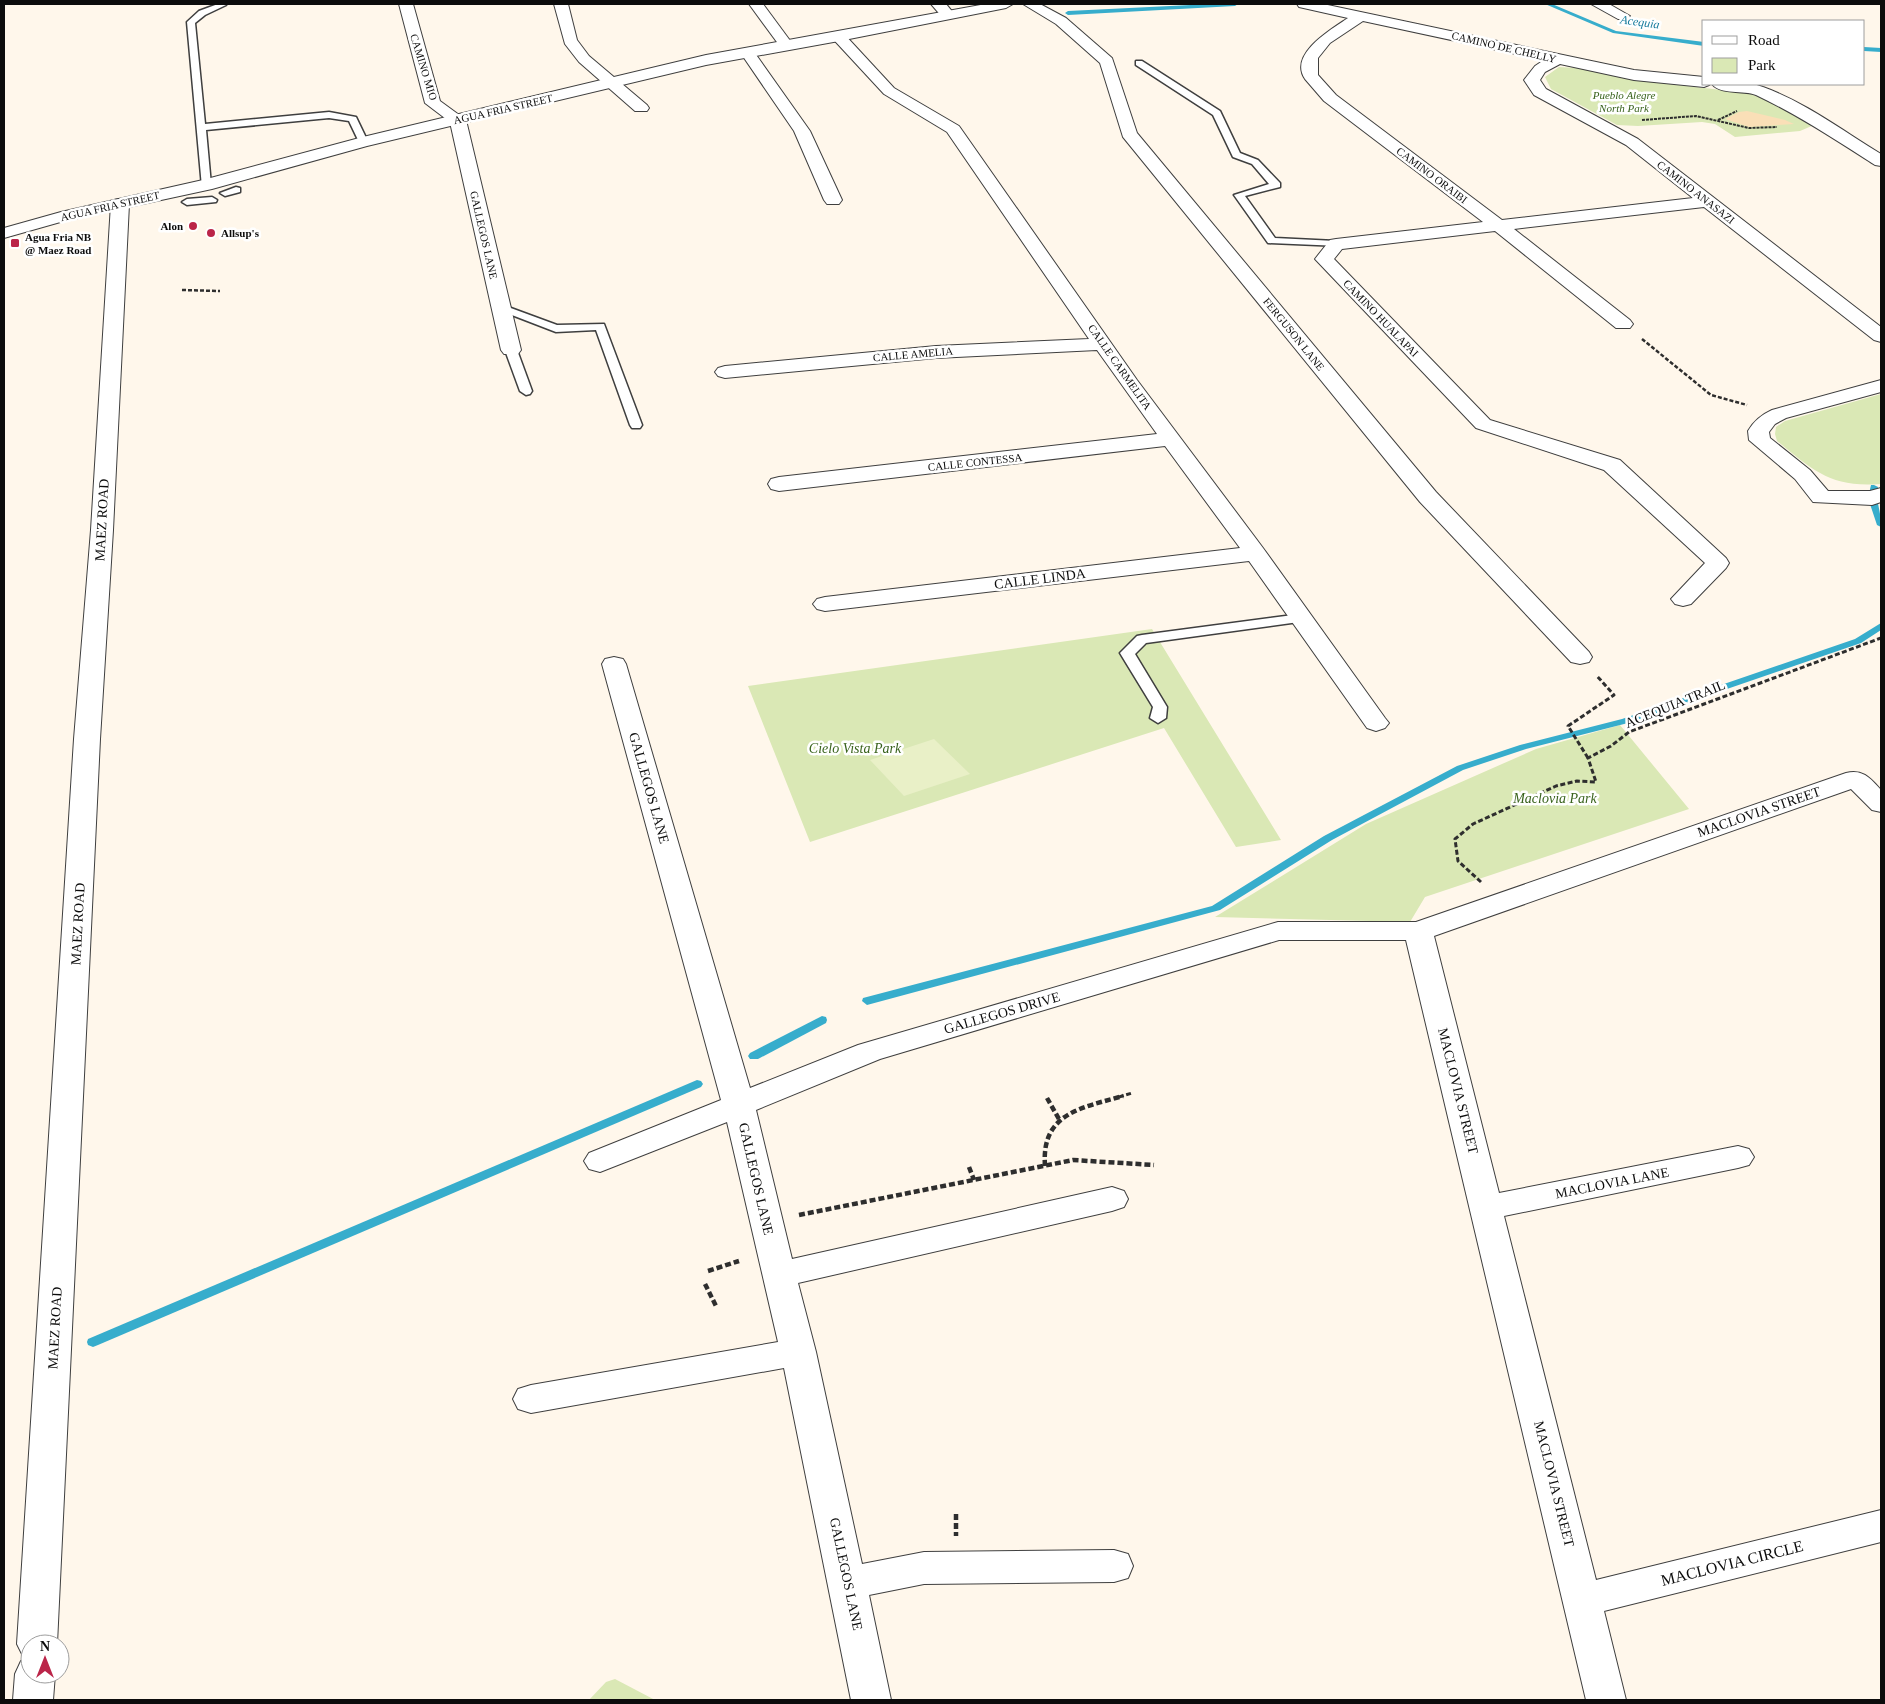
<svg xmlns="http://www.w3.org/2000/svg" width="1885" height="1704" viewBox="0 0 1885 1704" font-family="'Times New Roman',serif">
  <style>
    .green { fill: #dae8b5 }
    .sand { fill: #fadfb7 }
    .pitch { fill: #e9f0c7 }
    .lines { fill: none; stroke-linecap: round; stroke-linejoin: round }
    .stream { fill: #37adcc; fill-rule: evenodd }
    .service-casing { stroke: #3f3f3f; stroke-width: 3 }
    .minor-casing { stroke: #3f3f3f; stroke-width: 2 }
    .tertiary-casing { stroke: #3f3f3f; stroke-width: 2 }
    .path-far3 { stroke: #2e2e2e; stroke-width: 2; stroke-dasharray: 3 1; stroke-linecap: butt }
    .path-far2 { stroke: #2e2e2e; stroke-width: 2.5; stroke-dasharray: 4 2; stroke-linecap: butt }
    .path-far1 { stroke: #2e2e2e; stroke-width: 3; stroke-dasharray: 5 2.5; stroke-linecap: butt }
    .path { stroke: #2e2e2e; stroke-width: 4.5; stroke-dasharray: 6 3; stroke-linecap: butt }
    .service { fill: #fff; fill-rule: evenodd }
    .minor { fill: #fff; fill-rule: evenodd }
    .tertiary { fill: #fff; fill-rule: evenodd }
    .poi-dot { fill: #bb2549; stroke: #fff; stroke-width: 2 }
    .labels { text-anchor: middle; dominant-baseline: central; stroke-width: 5; stroke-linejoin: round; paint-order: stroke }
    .far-street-label { font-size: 11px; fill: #0c0c0c; stroke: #fff }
    .far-park-label { font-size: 11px; font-style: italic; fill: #39631d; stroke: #fff }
    .far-poi-label { font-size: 11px; font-weight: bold; fill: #0c0c0c; stroke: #fff; text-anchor: start }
    .far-water-label { font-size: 12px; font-style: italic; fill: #167b9c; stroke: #fff }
    .street-label { font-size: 14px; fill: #0c0c0c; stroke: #fff }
    .park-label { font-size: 14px; font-style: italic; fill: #39631d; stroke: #fff }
    .near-street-label { font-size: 16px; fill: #0c0c0c; stroke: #fff }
  </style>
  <rect width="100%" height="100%" fill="#fff7eb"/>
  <g class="green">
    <path d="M1559,67l18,1 84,15 87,10 19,7 47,25 -14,6 -65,6 -20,-13 -13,-2 -64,4 -21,-1 -66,-36 -6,-12z"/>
    <path d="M1881,394v90c-50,4 -67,-13 -104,-43l-2,-7 1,-7 9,-6z"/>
    <path d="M1152,629l129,211 -45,7 -72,-119 -354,114 -62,-156z"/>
    <path d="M1620,725l69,84 -264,88 -15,25 -195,-5 151,-93 170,-75z"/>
    <path d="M615,1679l40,21h-66l17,-18z"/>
  </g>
  <path class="sand" d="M1747,111l38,9 9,4 -45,3 -24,-8 14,-7z"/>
  <path class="pitch" d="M934,739l36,35 -66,22 -34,-36z"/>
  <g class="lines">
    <g class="stream">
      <path d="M1211,4h27l-3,2 -167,9 -3,-2 3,-2z"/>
      <path d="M1545,4h7l64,27 88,11v4l-91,-13z"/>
      <path d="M1864,47l17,1v4l-17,-1z"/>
      <path d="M1871,485h3l4,2c-3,15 4,26 3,40l-4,-2 -9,-27z"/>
      <path d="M1881,623v7l-20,13 -233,80 -102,26 -63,21 -131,70 -112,70 -353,95 -5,-4 1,-3 349,-92 112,-70 133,-70 63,-21 102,-26 233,-80z"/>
      <path d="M822,1016l4,1 1,3 -1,3 -68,36h-8l-2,-3 2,-3z"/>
      <path d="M697,1080l4,1 2,3 -2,3 -603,258 -5,2 -5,-2 -1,-3 1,-3z"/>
    </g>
    <defs>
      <g id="service">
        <path d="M218,4l8,1 -21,10 -10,8 10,101 124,-12 27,5 12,25 -2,2h-6l-11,-23 -20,-3 -123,12 5,55 -9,2 -15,-165 12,-11z"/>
        <path d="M1136,61h6l78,50 20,42 18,7 22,23v4l-35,9 30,42 61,3 4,1v4l-72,-3 -34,-48 35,-11 -17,-20 -19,-7 -20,-42 -77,-50z"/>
        <path d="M236,187l4,1v4l-15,4 -5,-3z"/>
        <path d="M212,197l5,3 -1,2 -29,3 -5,-3 5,-3z"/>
        <path d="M500,304l57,21 47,-1 38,101 -2,3h-8l-2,-3 -34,-95 -40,2 -60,-23 -2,-2z"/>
        <path d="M511,347l6,3 15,41 -2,3 -4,1 -6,-4 -15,-41z"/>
        <path d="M1301,614l7,4 -2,3 -160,22 -11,11 32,53 -1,11 -8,5 -8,-5 3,-11 -33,-54 17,-17 5,-1z"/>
      </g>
      <g id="minor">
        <path d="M399,4h14l27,97 26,19 55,230 -3,4h-14l-3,-4 -51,-228 -25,-19z"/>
        <path d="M554,4h14l9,36 12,16 58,49 2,3 -2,3h-12l-56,-49 -14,-18z"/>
        <path d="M749,4h14l31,42 -2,3h-10z"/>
        <path d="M931,4h15l9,11 -7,4 -5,-1z"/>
        <path d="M1023,4h17l26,14 46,40 25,75 299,359 153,160 3,5 -3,5 -9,2 -9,-2 -151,-160 -297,-365 -23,-74 -44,-39z"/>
        <path d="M1297,4h26l311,66 70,7v7h6l-1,1 -5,2 -70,-7 -74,-16 -15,8 -5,8 6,9 92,50 243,188v15l-7,-2 -170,-133 -190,22 116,91 3,4 -3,4h-14l-121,-97 -153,18 -8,10 156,161 130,40 106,98 3,5 -3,5 -35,36 -8,2 -8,-2 -4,-5 34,-36 -101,-93 -128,-42 -161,-169 15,-19 6,-1 147,-17 -159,-121 -19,-22c-17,-25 27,-50 43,-61l-49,-11zM1363,21l181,39 -9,6 -11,14 10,15 92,50 67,53 -191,22 -166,-125 -18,-20v-17l12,-15z"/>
        <path d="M1591,4h18l21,12 -2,3h-10z"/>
        <path d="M839,33l5,1 50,54 65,38 178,254 126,168 122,170 4,5 -4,5 -9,3 -9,-3 -118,-167 -424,50 -8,-2 -4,-5 4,-5 8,-2 415,-49 -75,-102 -386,45 -8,-2 -3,-5 3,-5 8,-2 378,-43 -60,-84 -161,8 -211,20 -7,-2 -3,-4 3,-4 7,-2 211,-20 153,-7 -142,-207 -63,-38 -50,-54 -2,-3 2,-3z"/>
        <path d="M747,48l5,1 58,82 32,69 -3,4h-12l-3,-4 -30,-69 -54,-79z"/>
        <path d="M1712,84c16,-1 36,-3 51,3 42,15 80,44 118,67v12l-6,-1c-39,-25 -77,-50 -119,-70 -12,-5 -36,0 -44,-11z"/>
        <path d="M120,199l6,1 3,4 -16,326 -13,209 -43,905h-27v30h25l-2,26h-40l2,-26 6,-13 8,-3 -6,-2 -6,-12 57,-905 17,-209 20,-326 3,-4z"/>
        <path d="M1881,380v12l-95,26 -11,6 -6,8 1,6 40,32 18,21h42l11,-3v14l-9,3 -59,-3 -18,-23 -46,-39 -1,-9c6,-10 13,-16 24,-21z"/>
        <path d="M614,657l9,2 3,5 124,424 108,-43 420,-123h138l430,-149c17,-4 24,5 35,17v22l-9,-2 -21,-21 -417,147 65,257 239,-47 11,3 5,8 -5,8 -11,3 -234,48 92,364 285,-70v32l-277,69 22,89h-40l-180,-760h-127l-399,119 -124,51 36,149 320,-72 12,4 4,8 -4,8 -12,4 -314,72 18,69 46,212 62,-12 190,-2 14,4 5,12 -5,12 -14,4 -190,2 -55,11 22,105h-40l-67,-332 -253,45 -13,-4 -5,-10 5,-10 13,-4 247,-43 -51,-220 -127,50 -11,-3 -5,-8 5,-8 132,-53 -119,-436 3,-5z"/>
      </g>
      <path id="tertiary" d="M986,4h27l-7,4 -167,33 -133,24 -339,81 -155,43 -148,32 -60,17v-10l57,-16 142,-32 160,-43 343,-82z"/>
    </defs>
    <use href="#service" class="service-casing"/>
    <use href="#minor" class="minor-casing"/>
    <use href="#tertiary" class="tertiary-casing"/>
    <g class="path-far3">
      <path d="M1642,120l54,-4 53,12 28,-1"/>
      <path d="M1718,120l19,-9"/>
    </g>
    <g class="path-far2">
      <path d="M182,290l38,1"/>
      <path d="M1642,339l69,56 36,10"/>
    </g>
    <g class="path-far1">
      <path d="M1588,758l-20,-32 46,-31 -17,-19"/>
      <path d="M1481,882l-23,-21 -3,-22 18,-15 83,-38 21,-5 19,1 -8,-24 23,-12 18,-14 252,-94"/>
      <path d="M1119,1097l13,-4"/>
    </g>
    <g class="path">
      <path d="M1047,1098l12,21"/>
      <path d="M1045,1166c-4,-53 36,-58 78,-70"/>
      <path d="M969,1167l5,13"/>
      <path d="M799,1215l274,-55 81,5"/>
      <path d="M708,1271l31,-10"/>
      <path d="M705,1284l11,22"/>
      <path d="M956,1514v22"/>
    </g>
    <use href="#service" class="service"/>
    <use href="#minor" class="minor"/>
    <use href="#tertiary" class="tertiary"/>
  </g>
  <g class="poi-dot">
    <circle cx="193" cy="226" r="5"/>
    <circle cx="211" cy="233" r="5"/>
    <rect x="10" y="238" width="10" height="10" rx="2.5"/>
  </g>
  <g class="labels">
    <g class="far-street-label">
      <text transform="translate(1504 47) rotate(13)">CAMINO DE CHELLY</text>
      <text transform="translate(424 67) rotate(73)">CAMINO MIO</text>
      <text transform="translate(503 109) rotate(-13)">AGUA FRIA STREET</text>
      <text transform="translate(1432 175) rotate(37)">CAMINO ORAIBI</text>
      <text transform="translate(1696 192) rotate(38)">CAMINO ANASAZI</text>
      <text transform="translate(110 206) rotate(-13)">AGUA FRIA STREET</text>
      <text transform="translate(484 235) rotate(77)">GALLEGOS LANE</text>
      <text transform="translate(1381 318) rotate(46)">CAMINO HUALAPAI</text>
      <text transform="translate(1294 334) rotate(51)">FERGUSON LANE</text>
      <text transform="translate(913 354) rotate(-5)">CALLE AMELIA</text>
      <text transform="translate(1120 367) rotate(55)">CALLE CARMELITA</text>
      <text transform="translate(975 462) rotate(-6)">CALLE CONTESSA</text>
    </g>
    <g class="far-park-label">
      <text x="1624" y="95">Pueblo Alegre<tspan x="1624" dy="13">North Park</tspan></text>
    </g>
    <g class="far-poi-label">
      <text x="183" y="226" text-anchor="end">Alon</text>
      <text x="221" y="233">Allsup's</text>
      <text x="25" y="237">Agua Fria NB<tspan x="25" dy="13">@ Maez Road</tspan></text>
    </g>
    <g class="far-water-label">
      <text transform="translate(1640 22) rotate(8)">Acequia</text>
    </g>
    <g class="street-label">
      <text transform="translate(102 520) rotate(-87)">MAEZ ROAD</text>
      <text transform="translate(1040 579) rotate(-7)">CALLE LINDA</text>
      <text transform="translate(1675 704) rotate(-22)">ACEQUIA TRAIL</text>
      <text transform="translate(649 788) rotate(74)">GALLEGOS LANE</text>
      <text transform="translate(1759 812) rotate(-19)">MACLOVIA STREET</text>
      <text transform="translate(78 924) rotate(-87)">MAEZ ROAD</text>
      <text transform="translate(1002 1013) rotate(-16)">GALLEGOS DRIVE</text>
      <text transform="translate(1458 1091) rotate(76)">MACLOVIA STREET</text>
      <text transform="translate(756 1179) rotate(77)">GALLEGOS LANE</text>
      <text transform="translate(1612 1183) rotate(-11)">MACLOVIA LANE</text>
      <text transform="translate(55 1328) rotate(-87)">MAEZ ROAD</text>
      <text transform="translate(1554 1484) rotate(76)">MACLOVIA STREET</text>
      <text transform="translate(846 1574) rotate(78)">GALLEGOS LANE</text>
    </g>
    <g class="park-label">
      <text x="855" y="748">Cielo Vista Park</text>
      <text x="1555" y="798">Maclovia Park</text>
    </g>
    <g class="near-street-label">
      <text transform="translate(1732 1563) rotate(-14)">MACLOVIA CIRCLE</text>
    </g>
  </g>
  <rect width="1885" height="1704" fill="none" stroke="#0c0c0c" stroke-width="10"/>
  <rect x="1702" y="20" width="162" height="65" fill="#ffffff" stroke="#9e9e9e"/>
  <rect x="1712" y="36" width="25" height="8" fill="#ffffff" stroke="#9e9e9e"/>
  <text x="1748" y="45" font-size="15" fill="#0c0c0c">Road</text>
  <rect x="1712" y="58" width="25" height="15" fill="#dae8b5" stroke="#9e9e9e"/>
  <text x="1748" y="70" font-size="15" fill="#0c0c0c">Park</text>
  <g transform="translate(45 1659)"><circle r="24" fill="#ffffff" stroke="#9e9e9e"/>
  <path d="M0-4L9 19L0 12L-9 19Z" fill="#bb2549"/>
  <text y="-8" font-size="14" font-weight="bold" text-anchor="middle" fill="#0c0c0c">N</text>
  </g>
</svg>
